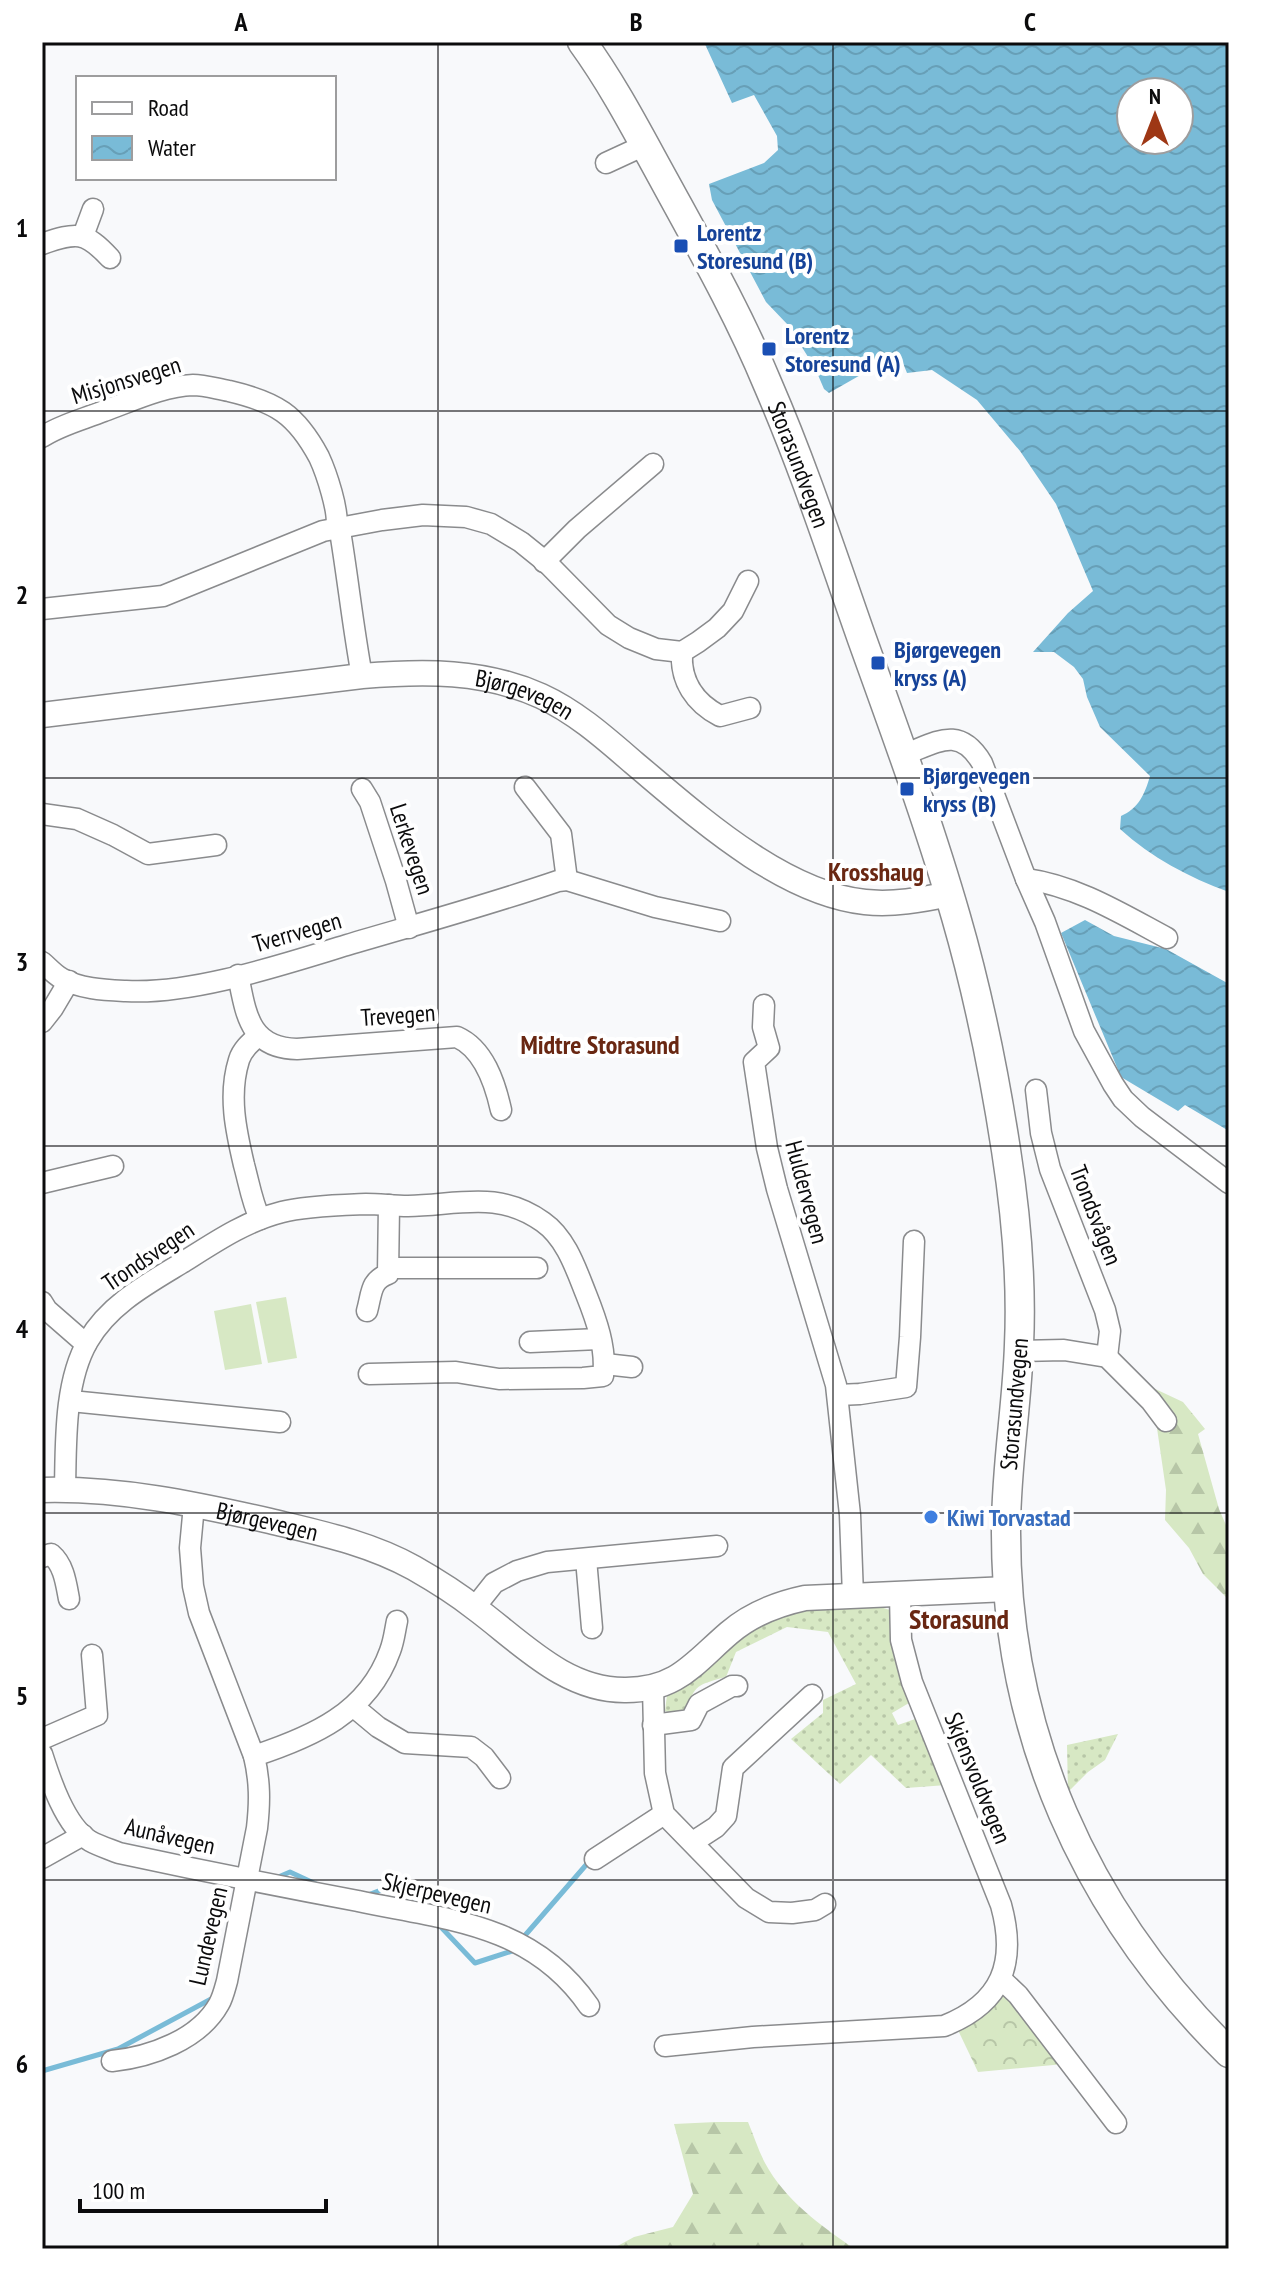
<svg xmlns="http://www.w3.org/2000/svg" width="1271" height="2291" viewBox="0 0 1271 2291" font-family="'PT Sans Narrow',sans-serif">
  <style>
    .grass { fill: url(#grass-dots) }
    .forest { fill: url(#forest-firs) }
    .park { fill: url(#park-crowns) }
    .pitch { fill: #d7e8c4 }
    .water { fill: url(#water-waves); fill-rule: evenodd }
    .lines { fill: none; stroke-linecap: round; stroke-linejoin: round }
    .stream { stroke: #79bbd7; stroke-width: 5 }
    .minor-casing { stroke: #8a8b8d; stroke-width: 23 }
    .tertiary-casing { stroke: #8a8b8d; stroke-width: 27 }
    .secondary-casing { stroke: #8a8b8d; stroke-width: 31 }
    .minor { stroke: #fff; stroke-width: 20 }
    .tertiary { stroke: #fff; stroke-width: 24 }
    .secondary { stroke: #fff; stroke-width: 28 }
    .grid { fill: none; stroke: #0b0b0c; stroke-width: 2; stroke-opacity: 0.55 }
    .transit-dot { fill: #1a4fb4; stroke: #fff; stroke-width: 3 }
    .shop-dot { fill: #3f7fe0; stroke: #fff; stroke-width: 3 }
    .labels { text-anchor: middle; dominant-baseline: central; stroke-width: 8; stroke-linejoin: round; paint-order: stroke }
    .transit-label { font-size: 24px; font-weight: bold; fill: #164399; stroke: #fff; text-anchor: start }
    .street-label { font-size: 24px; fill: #0b0b0c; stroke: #fff }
    .shop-label { font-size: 24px; font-weight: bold; fill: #366cbe; stroke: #fff; text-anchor: start }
    .neighbourhood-label { font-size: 26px; font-weight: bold; fill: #692712; stroke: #fff }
    .quarter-label { font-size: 28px; font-weight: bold; fill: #692712; stroke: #fff }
    .neatline { fill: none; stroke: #0b0b0c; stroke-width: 3 }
    .grid-label { font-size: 26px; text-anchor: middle; font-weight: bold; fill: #0b0b0c }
  </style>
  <defs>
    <pattern id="grass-dots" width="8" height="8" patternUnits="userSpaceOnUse" patternTransform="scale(2)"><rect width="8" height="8" fill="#d7e8c4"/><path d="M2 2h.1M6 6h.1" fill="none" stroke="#b7c6a7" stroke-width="1.8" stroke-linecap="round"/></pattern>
    <pattern id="forest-firs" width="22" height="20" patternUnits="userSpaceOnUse" patternTransform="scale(2)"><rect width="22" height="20" fill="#d7e8c4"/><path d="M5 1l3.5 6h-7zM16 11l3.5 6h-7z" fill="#b7c6a7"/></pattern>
    <pattern id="park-crowns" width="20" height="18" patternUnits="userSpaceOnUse" patternTransform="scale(2)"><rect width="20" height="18" fill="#d7e8c4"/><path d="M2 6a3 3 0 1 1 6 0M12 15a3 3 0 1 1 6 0" fill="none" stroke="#b7c6a7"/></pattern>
    <pattern id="water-waves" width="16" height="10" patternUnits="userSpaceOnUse" patternTransform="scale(2)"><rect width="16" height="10" fill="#79bbd7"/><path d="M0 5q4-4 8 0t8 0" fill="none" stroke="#679fb7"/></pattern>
  </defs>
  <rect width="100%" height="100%" fill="#f8f9fb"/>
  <g class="grass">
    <path d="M874,1605l19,6 16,92 -17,10 6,12 20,-7 29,67 -41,3 -35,-33 -31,29 -49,-45 32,-26v-13l33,-16 -28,-52 -41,-5 -51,25 -10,25c-35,9 -29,9 -44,40l-17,-6 2,-16 110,-83z"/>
    <path d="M1118,1734l-13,26 -17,12 -20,20 -1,-47z"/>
  </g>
  <g class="forest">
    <path d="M1151,1387l32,15 22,27 -7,5 21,75 10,23v68l-26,-26 -14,-26 -24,-28 1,-30z"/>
    <path d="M716,2122h32c6,14 10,28 17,41 20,37 56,63 90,86h-243l22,-12 39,-10 20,-33 -19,-70z"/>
  </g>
  <path class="park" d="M1008,1996l56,68 -86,8 -21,-44 42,-31z"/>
  <g class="pitch">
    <path d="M286,1297l11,61 -29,5 -12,-61z"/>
    <path d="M251,1304l11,60 -37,6 -11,-59z"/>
  </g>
  <g class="water">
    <path d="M704,42h525v850c-41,-15 -77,-34 -109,-63l1,-13c17,-7 24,-22 29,-40l-50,-49 -13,-30 -4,-18 -9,-12 -20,-15h-21l35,-39 25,-22 -37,-87 -36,-53 -43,-51 -45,-30 -25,3 -8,-20 -70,40 -5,-4 -9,-21 -27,-43 -22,-23 -54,-102 -3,-16 55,-21 14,-13 -1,-14 -23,-41 -22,8zM1131,92h48v48h-48z"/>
    <path d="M1085,920l29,16 52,13 63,35v147l-44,-26 -7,6 -57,-34 -60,-144z"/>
  </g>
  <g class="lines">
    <g class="stream">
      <path d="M276,1878l14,-6 28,13"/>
      <path d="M368,1895l31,-12 23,23"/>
      <path d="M439,1925l36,38 37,-12 2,-3"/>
      <path d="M521,1940l65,-75"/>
      <path d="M42,2071l76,-22 95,-51"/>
    </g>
    <defs>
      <g id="minor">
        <path d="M606,163l39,-18"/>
        <path d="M83,236l10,-27"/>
        <path d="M42,244c35,-12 43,-13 68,14"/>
        <path d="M42,437c18,-12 42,-18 62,-26 28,-10 59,-25 89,-26 12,0 24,4 36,6 47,11 67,23 90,66 7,15 21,56 17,71l4,3c8,48 13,97 22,145"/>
        <path d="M544,562l33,-33 76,-65"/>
        <path d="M42,609l121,-13 160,-65 59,-11 41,-5 43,2 25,7 30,18 26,21 61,62 21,13 27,11 26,3 16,-10 19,-14 16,-17 15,-30"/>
        <path d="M682,652c-2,29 13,51 38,64l30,-8"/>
        <path d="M903,755c33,-12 56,-31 79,8l44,116 19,43 39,109 29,53 10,15 19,18 87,66"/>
        <path d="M525,787l36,47 6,46"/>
        <path d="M362,789l8,13 26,79 13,47"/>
        <path d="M42,814l35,5 36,16 35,19 68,-9"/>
        <path d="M1026,879c51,7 96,35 141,59"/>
        <path d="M42,962c6,5 12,12 19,16 18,11 45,12 65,13 66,4 158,-27 221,-46 71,-21 141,-40 211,-64l9,-1 88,27 65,14"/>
        <path d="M238,975c8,39 11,73 59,74l160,-12c27,12 38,46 44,73"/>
        <path d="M764,1005l-1,22 6,21 -15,14 13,86 10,41 59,196 14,130 3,81"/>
        <path d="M42,1022l11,-14 16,-27"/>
        <path d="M258,1036c-8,7 -16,14 -19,24 -11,35 -3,71 5,105 5,18 8,37 16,54"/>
        <path d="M1036,1090l5,43 9,36 55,141 5,21 -3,26"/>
        <path d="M42,1183l71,-17"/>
        <path d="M389,1268h148"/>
        <path d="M42,1302l5,8 39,34"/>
        <path d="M367,1311c5,-18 3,-30 21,-37l1,-69"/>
        <path d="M530,1342l69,-3"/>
        <path d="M1019,1351l45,-1 43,7 44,44 15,20"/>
        <path d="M605,1364l27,3"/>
        <path d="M838,1395l22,-1 46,-7 4,-50 4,-96"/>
        <path d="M71,1401l209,21"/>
        <path d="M65,1490c1,-47 -1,-108 23,-149 21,-37 61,-58 97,-80 30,-19 61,-40 97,-49 22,-6 60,-7 84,-8 14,0 28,2 42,2 50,-1 91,-16 135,16 23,16 33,47 43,72 10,25 21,55 17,82l-20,2 -84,1 -43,-7 -87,2"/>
        <path d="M42,1557l9,-3c13,11 15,29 18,45"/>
        <path d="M586,1559l6,69"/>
        <path d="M475,1607l19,-24 23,-12 30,-9 170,-16"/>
        <path d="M653,1687l2,86 9,41 82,84 23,14 23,1 23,-3 10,-6"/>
        <path d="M354,1707l24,20 27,16 66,4 13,10 16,21"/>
        <path d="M653,1725l38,-5 8,-16 33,-18h5"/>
        <path d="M42,1739l55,-24 -5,-60"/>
        <path d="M42,1754c8,25 23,72 48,87 9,5 19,8 29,12 79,17 159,33 239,48 47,10 98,16 142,34 37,15 67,39 89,71"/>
        <path d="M254,1756c58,-19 114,-43 136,-105 4,-10 5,-21 7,-30"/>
        <path d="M693,1842l23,-15 10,-11 7,-48 79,-73"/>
        <path d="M42,1858l41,-23"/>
        <path d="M595,1859l69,-45"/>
        <path d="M1001,1979l17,16 98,128"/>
        <path d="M665,2046l88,-9 191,-11c58,-23 73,-63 57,-121l-89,-223 -11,-42 -1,-45"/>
        <path d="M112,2061c38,-4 87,-21 107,-57 4,-7 6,-16 8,-23l30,-153c3,-26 3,-47 -3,-72l-55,-143 -6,-27 -3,-38 4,-43"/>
      </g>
      <g id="tertiary">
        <path id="s1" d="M42,715l320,-39c62,-5 121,-6 179,20 35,16 64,42 93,67 62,52 147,130 231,139 28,3 56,-2 84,-8"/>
        <path id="s2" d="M42,1490c78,-2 153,14 228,31 50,12 99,22 144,47 21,12 42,25 61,40 46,34 90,83 151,82 51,0 68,-27 103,-57 22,-19 48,-29 76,-35l203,-9"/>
      </g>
      <g id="secondary">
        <path id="s3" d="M582,42c32,44 57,93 83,140 36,66 74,133 103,203 36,83 64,169 94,254 33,92 67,184 94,278 22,76 38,155 50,233 10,64 16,130 13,195 -2,61 -13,122 -13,184 -1,203 79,382 223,524"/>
      </g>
    </defs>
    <use href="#minor" class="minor-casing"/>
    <use href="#tertiary" class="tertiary-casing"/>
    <use href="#secondary" class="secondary-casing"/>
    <use href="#minor" class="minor"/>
    <use href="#tertiary" class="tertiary"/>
    <use href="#secondary" class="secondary"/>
  </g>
  <path class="grid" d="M438,42v2207M833,42v2207M42,411h1187M42,778h1187M42,1146h1187M42,1513h1187M42,1880h1187"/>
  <g class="transit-dot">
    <rect x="673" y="238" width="16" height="16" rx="4"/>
    <rect x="761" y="341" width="16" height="16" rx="4"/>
    <rect x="870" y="655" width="16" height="16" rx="4"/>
    <rect x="899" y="781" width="16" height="16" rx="4"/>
  </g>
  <circle class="shop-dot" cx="931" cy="1517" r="8"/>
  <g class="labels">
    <g class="transit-label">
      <text x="697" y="232">Lorentz<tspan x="697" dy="28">Storesund (B)</tspan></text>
      <text x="785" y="335">Lorentz<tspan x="785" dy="28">Storesund (A)</tspan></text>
      <text x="894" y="649">Bjørgevegen<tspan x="894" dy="28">kryss (A)</tspan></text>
      <text x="923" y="775">Bjørgevegen<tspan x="923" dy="28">kryss (B)</tspan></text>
    </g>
    <g class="street-label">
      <text transform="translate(126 380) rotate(-17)">Misjonsvegen</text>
      <text stroke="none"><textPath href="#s3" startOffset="476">Storasundvegen</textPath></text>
      <text stroke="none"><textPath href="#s1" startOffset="488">Bjørgevegen</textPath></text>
      <text transform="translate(412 849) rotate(72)">Lerkevegen</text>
      <text transform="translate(297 932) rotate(-16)">Tverrvegen</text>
      <text transform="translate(398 1015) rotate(-4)">Trevegen</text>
      <text transform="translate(807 1192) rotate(75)">Huldervegen</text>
      <text transform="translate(1096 1215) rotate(69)">Trondsvågen</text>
      <text transform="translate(148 1256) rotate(-34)">Trondsvegen</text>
      <text transform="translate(1014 1404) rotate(-85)">Storasundvegen</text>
      <text stroke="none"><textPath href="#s2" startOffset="228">Bjørgevegen</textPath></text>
      <text transform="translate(978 1778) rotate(68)">Skjensvoldvegen</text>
      <text transform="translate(170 1836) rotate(13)">Aunåvegen</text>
      <text transform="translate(437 1893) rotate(13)">Skjerpevegen</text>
      <text transform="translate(208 1936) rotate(-77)">Lundevegen</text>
    </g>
    <g class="shop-label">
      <text x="947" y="1517">Kiwi Torvastad</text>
    </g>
    <g class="neighbourhood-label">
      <text x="876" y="871">Krosshaug</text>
      <text x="600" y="1044">Midtre Storasund</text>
    </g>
    <g class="quarter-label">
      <text x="959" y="1618">Storasund</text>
    </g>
  </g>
  <rect width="1271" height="2291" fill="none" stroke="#ffffff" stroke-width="88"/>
  <rect x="76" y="76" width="260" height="104" fill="#ffffff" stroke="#9d9d9e" stroke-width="2"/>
  <rect x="92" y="102" width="40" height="12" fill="#ffffff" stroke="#9d9d9e" stroke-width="2"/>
  <text x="148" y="116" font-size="24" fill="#0b0b0c">Road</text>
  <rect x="92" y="136" width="40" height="24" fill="url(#water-waves)" stroke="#9d9d9e" stroke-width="2"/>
  <text x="148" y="156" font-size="24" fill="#0b0b0c">Water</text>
  <g transform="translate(1155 116)"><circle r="38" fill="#ffffff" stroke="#9d9d9e" stroke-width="2"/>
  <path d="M0-6L14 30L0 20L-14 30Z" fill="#9e3715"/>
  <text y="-12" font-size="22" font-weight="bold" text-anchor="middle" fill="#0b0b0c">N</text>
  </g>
  <path d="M80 2199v12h246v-12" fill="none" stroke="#0b0b0c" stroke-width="4"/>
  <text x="92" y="2199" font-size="24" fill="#0b0b0c" stroke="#ffffff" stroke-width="6" paint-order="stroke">100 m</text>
  <rect x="44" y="44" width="1183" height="2203" class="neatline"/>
  <g class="grid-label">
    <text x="241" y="31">A</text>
    <text x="636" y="31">B</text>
    <text x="1030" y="31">C</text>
    <text x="22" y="237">1</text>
    <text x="22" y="604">2</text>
    <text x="22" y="971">3</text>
    <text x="22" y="1338">4</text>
    <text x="22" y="1705">5</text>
    <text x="22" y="2073">6</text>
  </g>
</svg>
